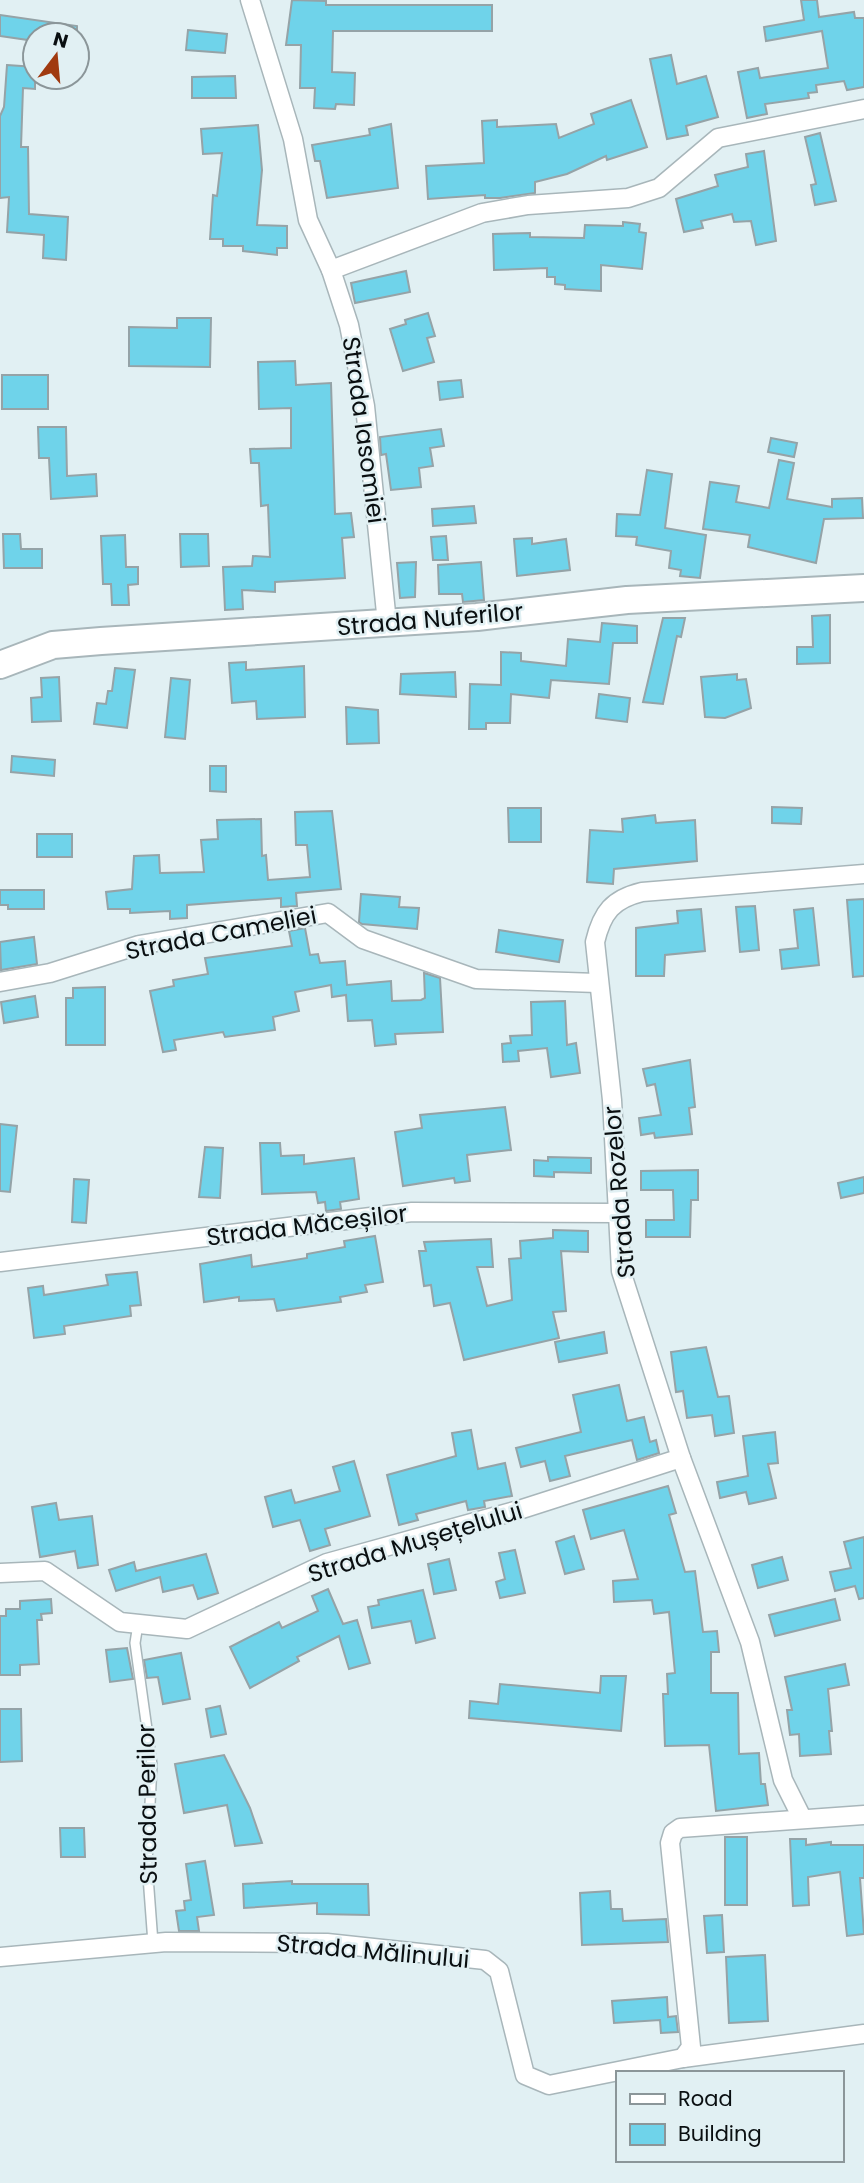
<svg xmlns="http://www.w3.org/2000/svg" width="864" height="2183" viewBox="0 0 864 2183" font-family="Poppins,sans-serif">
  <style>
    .building { fill: #6fd3ea; stroke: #95a3a7; stroke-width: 2 }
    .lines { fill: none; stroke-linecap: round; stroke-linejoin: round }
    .lane-casing { stroke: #a8b6ba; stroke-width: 12 }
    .street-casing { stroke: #a8b6ba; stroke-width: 21 }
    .secondary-casing { stroke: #a8b6ba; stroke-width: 30 }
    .lane { stroke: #fff; stroke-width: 9 }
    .street { stroke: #fff; stroke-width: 18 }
    .secondary { stroke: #fff; stroke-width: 26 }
    .labels { text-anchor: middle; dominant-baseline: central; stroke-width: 5; stroke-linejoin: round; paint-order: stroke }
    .street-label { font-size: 24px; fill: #0a0f11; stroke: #e1f0f3 }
  </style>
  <rect width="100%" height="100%" fill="#e1f0f3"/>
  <g class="building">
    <path d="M292,0l34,1v4h166v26h-159l-1,41 23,1 -1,32 -18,-1 -1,5 -21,-1 1,-20h-15l1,-43h-15z"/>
    <path d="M801,0h16l2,17 35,-5 1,6h9v69l-17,3 -3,-9 -28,4 1,7 -9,1 1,5 -44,6 2,10 -20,4 -9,-46 20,-4 2,10 68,-10 -6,-37 -56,10 -2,-14 40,-7z"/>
    <path d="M0,15l77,11v9h-42v6l-35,-5z"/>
    <path d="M188,30l39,4 -2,19 -39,-3z"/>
    <path d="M671,55l6,29 29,-8 12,41 -32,9 2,9 -21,4 -17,-80z"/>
    <path d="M7,65l28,2v22l-12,-1 -2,59h7l1,67 39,3 -2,43 -23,-2 1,-23 -37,-3 2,-35 -9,1v-82l4,-9z"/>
    <path d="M235,76l1,22h-44v-21z"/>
    <path d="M631,100l16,47 -40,13 -1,-4 -39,18 -32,8v11l-35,5h-15v-3l-57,4 -2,-33 58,-3 -2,-42 15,-1v7l59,-3 3,14 35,-14 -3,-10z"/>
    <path d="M391,124l7,64 -71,10 -7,-37h-5l-3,-16 58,-10 -1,-6z"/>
    <path d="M258,125l4,45 -5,55 30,1v22h-10v7l-34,-4v-5h-20v-7h-13l3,-44 4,1 5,-43 -19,1 -2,-25z"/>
    <path d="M820,133l16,68 -21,4 -4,-20 5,-1 -11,-47z"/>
    <path d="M764,151l12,90 -20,4 -5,-24 -17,1 -2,-8 -31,7 2,7 -19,4 -8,-33 42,-13 -3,-11 33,-8 -2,-13z"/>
    <path d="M623,222l17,2 -1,8 7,1 -4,36 -41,-4v26l-36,-2v-4l-10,-1v-7h-8v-9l-53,2 -1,-36 37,-1v4l54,1 1,-13 38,1z"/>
    <path d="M406,271l4,21 -55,11 -4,-20z"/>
    <path d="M428,313l7,23 -8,2 7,24 -31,9 -13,-42 16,-5 -1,-4z"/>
    <path d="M177,318h34l-1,49 -81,-1v-39l48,1z"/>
    <path d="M295,361l1,24 35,-2 4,131 16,-1 3,24 -12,1 3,40 -70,4v10l-33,-2 1,19 -18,1 -2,-43 29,-1 1,-10 17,1 -2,-52 -7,1 -2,-43h-8l-1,-14 41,-1v-40l-32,1 -1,-47z"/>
    <rect x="2" y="375" width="46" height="34"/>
    <path d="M461,380l2,17 -23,3 -2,-18z"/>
    <path d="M38,427h28l1,49 29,-2 1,22 -46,3 -2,-41h-10z"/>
    <path d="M441,429l3,17 -14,2 3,18 -14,2 2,19 -30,3 -5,-36 -5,1 -1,-18z"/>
    <path d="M771,438l26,5 -3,14 -26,-5z"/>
    <path d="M779,460l15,3 -7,36 45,8v-8l30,-1 1,20 -39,1 -8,44 -68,-16 2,-12 -47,-6 7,-47 29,4 -3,16 33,6z"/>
    <path d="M647,470l25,4 -7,54 41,7 -6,43 -20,-2 1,-6 -12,-2 2,-17 -35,-6 1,-8 -21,-1 1,-22 23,1z"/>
    <path d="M474,506l2,17 -43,3 -1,-17z"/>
    <path d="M3,534h17l1,15h21v19h-38z"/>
    <path d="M180,534h28l1,32 -28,1z"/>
    <path d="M125,535l1,32h12v17l-10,1 1,20h-17l-1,-21h-8l-2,-48z"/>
    <path d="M446,536l2,24h-15l-2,-23z"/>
    <path d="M532,538v6l34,-5 4,31 -53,6 -3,-37z"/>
    <path d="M416,562l-1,35 -15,1 -3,-35z"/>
    <path d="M481,562l3,38 -21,2 -1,-8h-23l-1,-29z"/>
    <path d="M830,615v48l-33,1v-17h16l-1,-31z"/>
    <path d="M663,618h22l-4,19 -4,-1 -14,68 -20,-2z"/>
    <path d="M602,623l35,3v17h-24l-4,41 -58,-4 -2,18 -38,-4 -1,29h-24v6h-17l1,-45 31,1v-33l20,1v8l45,5 2,-27 32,3z"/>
    <path d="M246,662v8l58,-4 1,51 -48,2 -1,-18 -24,2 -3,-40z"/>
    <path d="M115,668l20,2 -8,58 -33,-4 3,-21 9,1 2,-13h4z"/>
    <path d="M455,672l1,25 -56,-3 1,-20z"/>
    <path d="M737,674v6l9,-1 5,29 -26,10 -20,-1 -4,-40z"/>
    <path d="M59,677l2,44 -29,1 -1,-24 11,-1 -1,-19z"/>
    <path d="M171,678l19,2 -5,59 -20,-2z"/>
    <path d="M599,694l31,4 -3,24 -31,-4z"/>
    <path d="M346,707l32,3 1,33 -32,1z"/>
    <path d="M12,756l43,4 -1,16 -43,-4z"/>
    <path d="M210,766h16v26l-16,-1z"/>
    <path d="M772,807l30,1 -1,16 -29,-1z"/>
    <path d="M508,808h33v34h-32z"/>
    <path d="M332,811l9,78 -45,4 1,13 -16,1v-9l-94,7v13l-17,1v-8l-40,2v-4h-22l-2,-17 26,-3 2,-33 25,-1 1,18 44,-1 -3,-32 17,-1 -1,-19 44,-1 1,37 4,-1 2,25 42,-3 -3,-32h-11l-1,-33z"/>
    <path d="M655,815l1,8 39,-3 2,41 -83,8 -1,15 -26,-2 3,-52 33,2 -1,-13z"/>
    <rect x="37" y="834" width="35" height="23"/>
    <path d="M0,890h44v19h-36v-4h-8z"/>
    <path d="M361,894l39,3 -1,10 20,1 -2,21 -55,-5 -3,-2z"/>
    <path d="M864,899v77l-11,1 -6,-77z"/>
    <path d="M755,906l4,44 -19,2 -4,-45z"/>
    <path d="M813,908l6,57 -37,4 -2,-19 18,-2 -4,-38z"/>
    <path d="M701,909l4,42 -40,4 -1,21h-28v-48l42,-5 -1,-12z"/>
    <path d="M305,928l5,27 8,-1 2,9 25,-2 2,24 44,-4 1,20 29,-1 4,-2 -1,-25 16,5 3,54 -48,2 1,10 -21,2 -3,-26 -24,1 -2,-26 -14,2 -1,-12 -36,7 4,19 -26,6 2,13 -50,7 -2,-5 -49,8 2,10 -13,2 -13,-61 24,-5 -1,-6 35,-6 -3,-16 87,-12 -3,-15z"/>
    <path d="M499,930l64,10 -4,22 -63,-10z"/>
    <path d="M34,937l3,27 -36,6 -1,-28z"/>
    <path d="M105,987v58h-39v-47h7v-10z"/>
    <path d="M35,996l3,21 -34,6 -3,-21z"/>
    <path d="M565,1001l2,44 9,-2 4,30 -29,4 -4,-29 -29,3 1,10 -16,1 -1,-18 9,-1 -1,-7 22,-1 -1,-33z"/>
    <path d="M690,1060l5,47 -6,1 3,26 -37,4 -1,-5 -13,2 -2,-17 22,-3 -6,-31 -8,2 -4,-17z"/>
    <path d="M505,1107l6,43 -44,5 3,26 -15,2 -1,-5 -51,8 -8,-54 27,-4 -2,-13z"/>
    <path d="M0,1124l17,2 -7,66 -10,-1z"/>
    <path d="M260,1143h20l1,13 23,-1v9l50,-6 5,41 -19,3 1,7 -15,2 -1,-9 -7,1 -2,-11 -54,2z"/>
    <path d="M205,1147l18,1 -3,50 -21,-1z"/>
    <path d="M548,1157l43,1v15l-37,-1v5l-20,-1v-16l14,1z"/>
    <path d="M698,1170v30h-7l-1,37h-44v-17h28l-1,-30h-32v-19z"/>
    <path d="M864,1177v16l-23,5 -3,-15z"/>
    <path d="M74,1179l15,1 -3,43 -14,-1z"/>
    <path d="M553,1230l35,1v21l-27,-1 5,60 -13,1 6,26 -95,22 -14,-57 -16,3 -3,-21 -7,1 -5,-35h7l-2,-9 67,-3 2,28h-16l10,39 25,-6 -3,-41 12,-1 -1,-17 33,-3z"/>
    <path d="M375,1236l8,46 -18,3 2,7 -27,5 1,5 -64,9 -3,-12 -35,2v-4l-35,5 -4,-38 51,-9 1,12 55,-9v-4l38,-7 -1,-6z"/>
    <path d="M137,1272l4,33 -11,1 1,10 -67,10 1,8 -31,4 -6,-50 15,-2 1,9 64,-10 -2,-10z"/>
    <path d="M604,1332l3,21 -48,9 -4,-20z"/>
    <path d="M706,1347l12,50 11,-1 5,37 -19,3 -3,-21 -25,3 -4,-27 -7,1 -5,-40z"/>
    <path d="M619,1385l8,36 17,-4 6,25 6,-2 3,13 -22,7 -5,-20 -67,16 5,20 -20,5 -5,-20 -24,6 -5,-19 65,-16 -8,-37z"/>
    <path d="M471,1430l7,39 27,-6 7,33 -28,5 1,6 -17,3 -2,-9 -50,13 2,6 -19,5 -12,-50 69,-19 -4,-23z"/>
    <path d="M775,1432l3,31 -10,1 8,34 -27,6 -3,-12 -26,6 -3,-16 31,-6 -5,-40z"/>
    <path d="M354,1461l16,55 -45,13 5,16 -20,6 -10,-31 -27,7 -8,-30 26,-7 4,13 45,-12 -7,-24z"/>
    <path d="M668,1486l8,27 -7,2 16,57 10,-1 8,61 14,-1 2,21h-8v41h27l1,61 20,-1 2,31h4l3,21 -52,6 -7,-66 -44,1 -2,-52h5l-1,-20 8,-1 -6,-61 -15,2 -2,-14 -38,2 -1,-21 25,-2 -14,-49 -33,9 -8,-29z"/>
    <path d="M56,1503l3,17 33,-4 6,49 -20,3 -3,-17 -35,6 -8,-50z"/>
    <path d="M574,1536l10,33 -19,5 -9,-32z"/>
    <path d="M864,1537v61l-5,1 -4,-13 -20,5 -5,-19 21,-4 -7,-26z"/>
    <path d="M515,1550l10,43 -25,5 -4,-16 9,-3 -6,-26z"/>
    <path d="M206,1554l12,39 -20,6 -5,-14 -30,7 -3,-15 -44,14 -7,-21 25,-8 2,9z"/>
    <path d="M782,1557l6,23 -30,8 -6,-23z"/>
    <path d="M449,1559l7,31 -22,4 -6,-30z"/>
    <path d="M328,1589l15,35 14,-4 13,43 -21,6 -10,-33 -42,21 2,4 -49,27 -20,-41 49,-25 3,6 36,-17 -6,-15z"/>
    <path d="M423,1590l12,48 -19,5 -5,-22 -39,7 -4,-21 11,-2 -1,-5z"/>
    <path d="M51,1599l1,14 -11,1 1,6h-5l2,44 -19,1v10h-20v-59h6v-7h14v-8z"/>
    <path d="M835,1599l5,21 -65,16 -6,-21z"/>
    <path d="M127,1648l6,31 -23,3 -4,-32z"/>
    <path d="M181,1653l9,46 -27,5 -5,-27 -11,1 -3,-18z"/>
    <path d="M845,1664l4,21 -21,4 4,42h-3l2,23 -31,2 -1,-22 -9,1 -3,-25h5l-7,-33z"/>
    <path d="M601,1676h25l-5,55 -152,-13 1,-17 28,3 2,-20 100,9z"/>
    <path d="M220,1706l6,28 -15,3 -5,-28z"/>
    <path d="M0,1709h21l1,52 -22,1z"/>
    <path d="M224,1755l26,53 12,35 -27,3 -8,-41 -43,8 -9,-49z"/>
    <path d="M60,1828h24l1,29h-24z"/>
    <rect x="725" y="1837" width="22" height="68"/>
    <path d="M790,1839h16v6l25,-3v3h33v33h-4l4,56 -17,2 -7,-64 -32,5 1,28 -16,1z"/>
    <path d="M205,1861l9,54 -17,2 2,14h-20l-3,-20 9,-1 -1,-9 7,-1 -5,-36z"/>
    <path d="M292,1881v3h76l1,31 -52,-1v-11l-73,5 -1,-24z"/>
    <path d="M610,1891l1,18h11l1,12 43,-2 2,23 -86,3 -2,-52z"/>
    <path d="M722,1915l2,37 -17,1 -3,-37z"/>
    <path d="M765,1955l3,66 -39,2 -3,-66z"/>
    <path d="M667,1997l1,20 8,-1 2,16 -17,1 -1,-13 -46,3 -2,-22z"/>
  </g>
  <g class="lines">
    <defs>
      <path id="lane" d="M138,1624l-3,19 17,122 -5,98 6,80"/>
      <g id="street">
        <path d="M250,0l43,139 15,81 23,50 18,55 16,81 22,217"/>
        <path d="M331,270l151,-57 46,-8 100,-7 31,-10 59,-50 146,-29"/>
        <path d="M0,982l50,-9 89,-28 189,-32 35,26 113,40 121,4"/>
        <path d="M0,1262l412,-50 204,1"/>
        <path d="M0,1573l45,-2 75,51 67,7 140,-66 195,-54 159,-51"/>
        <path d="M802,1818l-19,-38 -33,-138 -69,-184 -60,-187 -9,-171 -17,-158c7,-30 18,-43 47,-50l222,-18"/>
        <path d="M0,1957l166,-15 161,1 158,17 14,11 26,104 24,10 134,-27 181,-24"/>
        <path d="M683,2058l8,-11 -21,-204 3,-10 7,-5 184,-13"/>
      </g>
      <path id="secondary" d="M0,665l53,-20 48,-4 376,-24 150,-17 237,-12"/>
    </defs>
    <use href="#lane" class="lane-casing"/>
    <use href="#street" class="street-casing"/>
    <use href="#secondary" class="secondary-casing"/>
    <use href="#lane" class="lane"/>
    <use href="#street" class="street"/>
    <use href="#secondary" class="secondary"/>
  </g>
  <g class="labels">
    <g class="street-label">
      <text transform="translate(364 430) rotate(82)">Strada Iasomiei</text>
      <text transform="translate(430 619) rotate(-5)">Strada Nuferilor</text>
      <text transform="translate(221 933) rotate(-11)">Strada Cameliei</text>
      <text transform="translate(619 1192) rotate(-95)">Strada Rozelor</text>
      <text transform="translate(307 1225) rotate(-7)">Strada Măceșilor</text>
      <text transform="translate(415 1542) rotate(-17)">Strada Mușețelului</text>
      <text transform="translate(147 1804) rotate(-91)">Strada Perilor</text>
      <text transform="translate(373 1951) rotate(5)">Strada Mălinului</text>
    </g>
  </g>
  <rect x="616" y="2071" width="228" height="91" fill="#e1f0f3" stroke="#8b9699" stroke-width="2"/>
  <rect x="630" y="2094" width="35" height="10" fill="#ffffff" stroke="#8b9699" stroke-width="2"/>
  <text x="678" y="2106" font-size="21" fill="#0a0f11">Road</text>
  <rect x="630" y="2124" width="35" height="21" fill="#6fd3ea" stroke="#8b9699" stroke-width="2"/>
  <text x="678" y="2141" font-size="21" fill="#0a0f11">Building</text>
  <g transform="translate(56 56) rotate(16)"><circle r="33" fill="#e1f0f3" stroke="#8b9699" stroke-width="2"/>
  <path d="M0-5L12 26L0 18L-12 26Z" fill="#a03a10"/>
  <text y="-10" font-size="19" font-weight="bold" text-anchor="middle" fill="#0a0f11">N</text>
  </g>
</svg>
